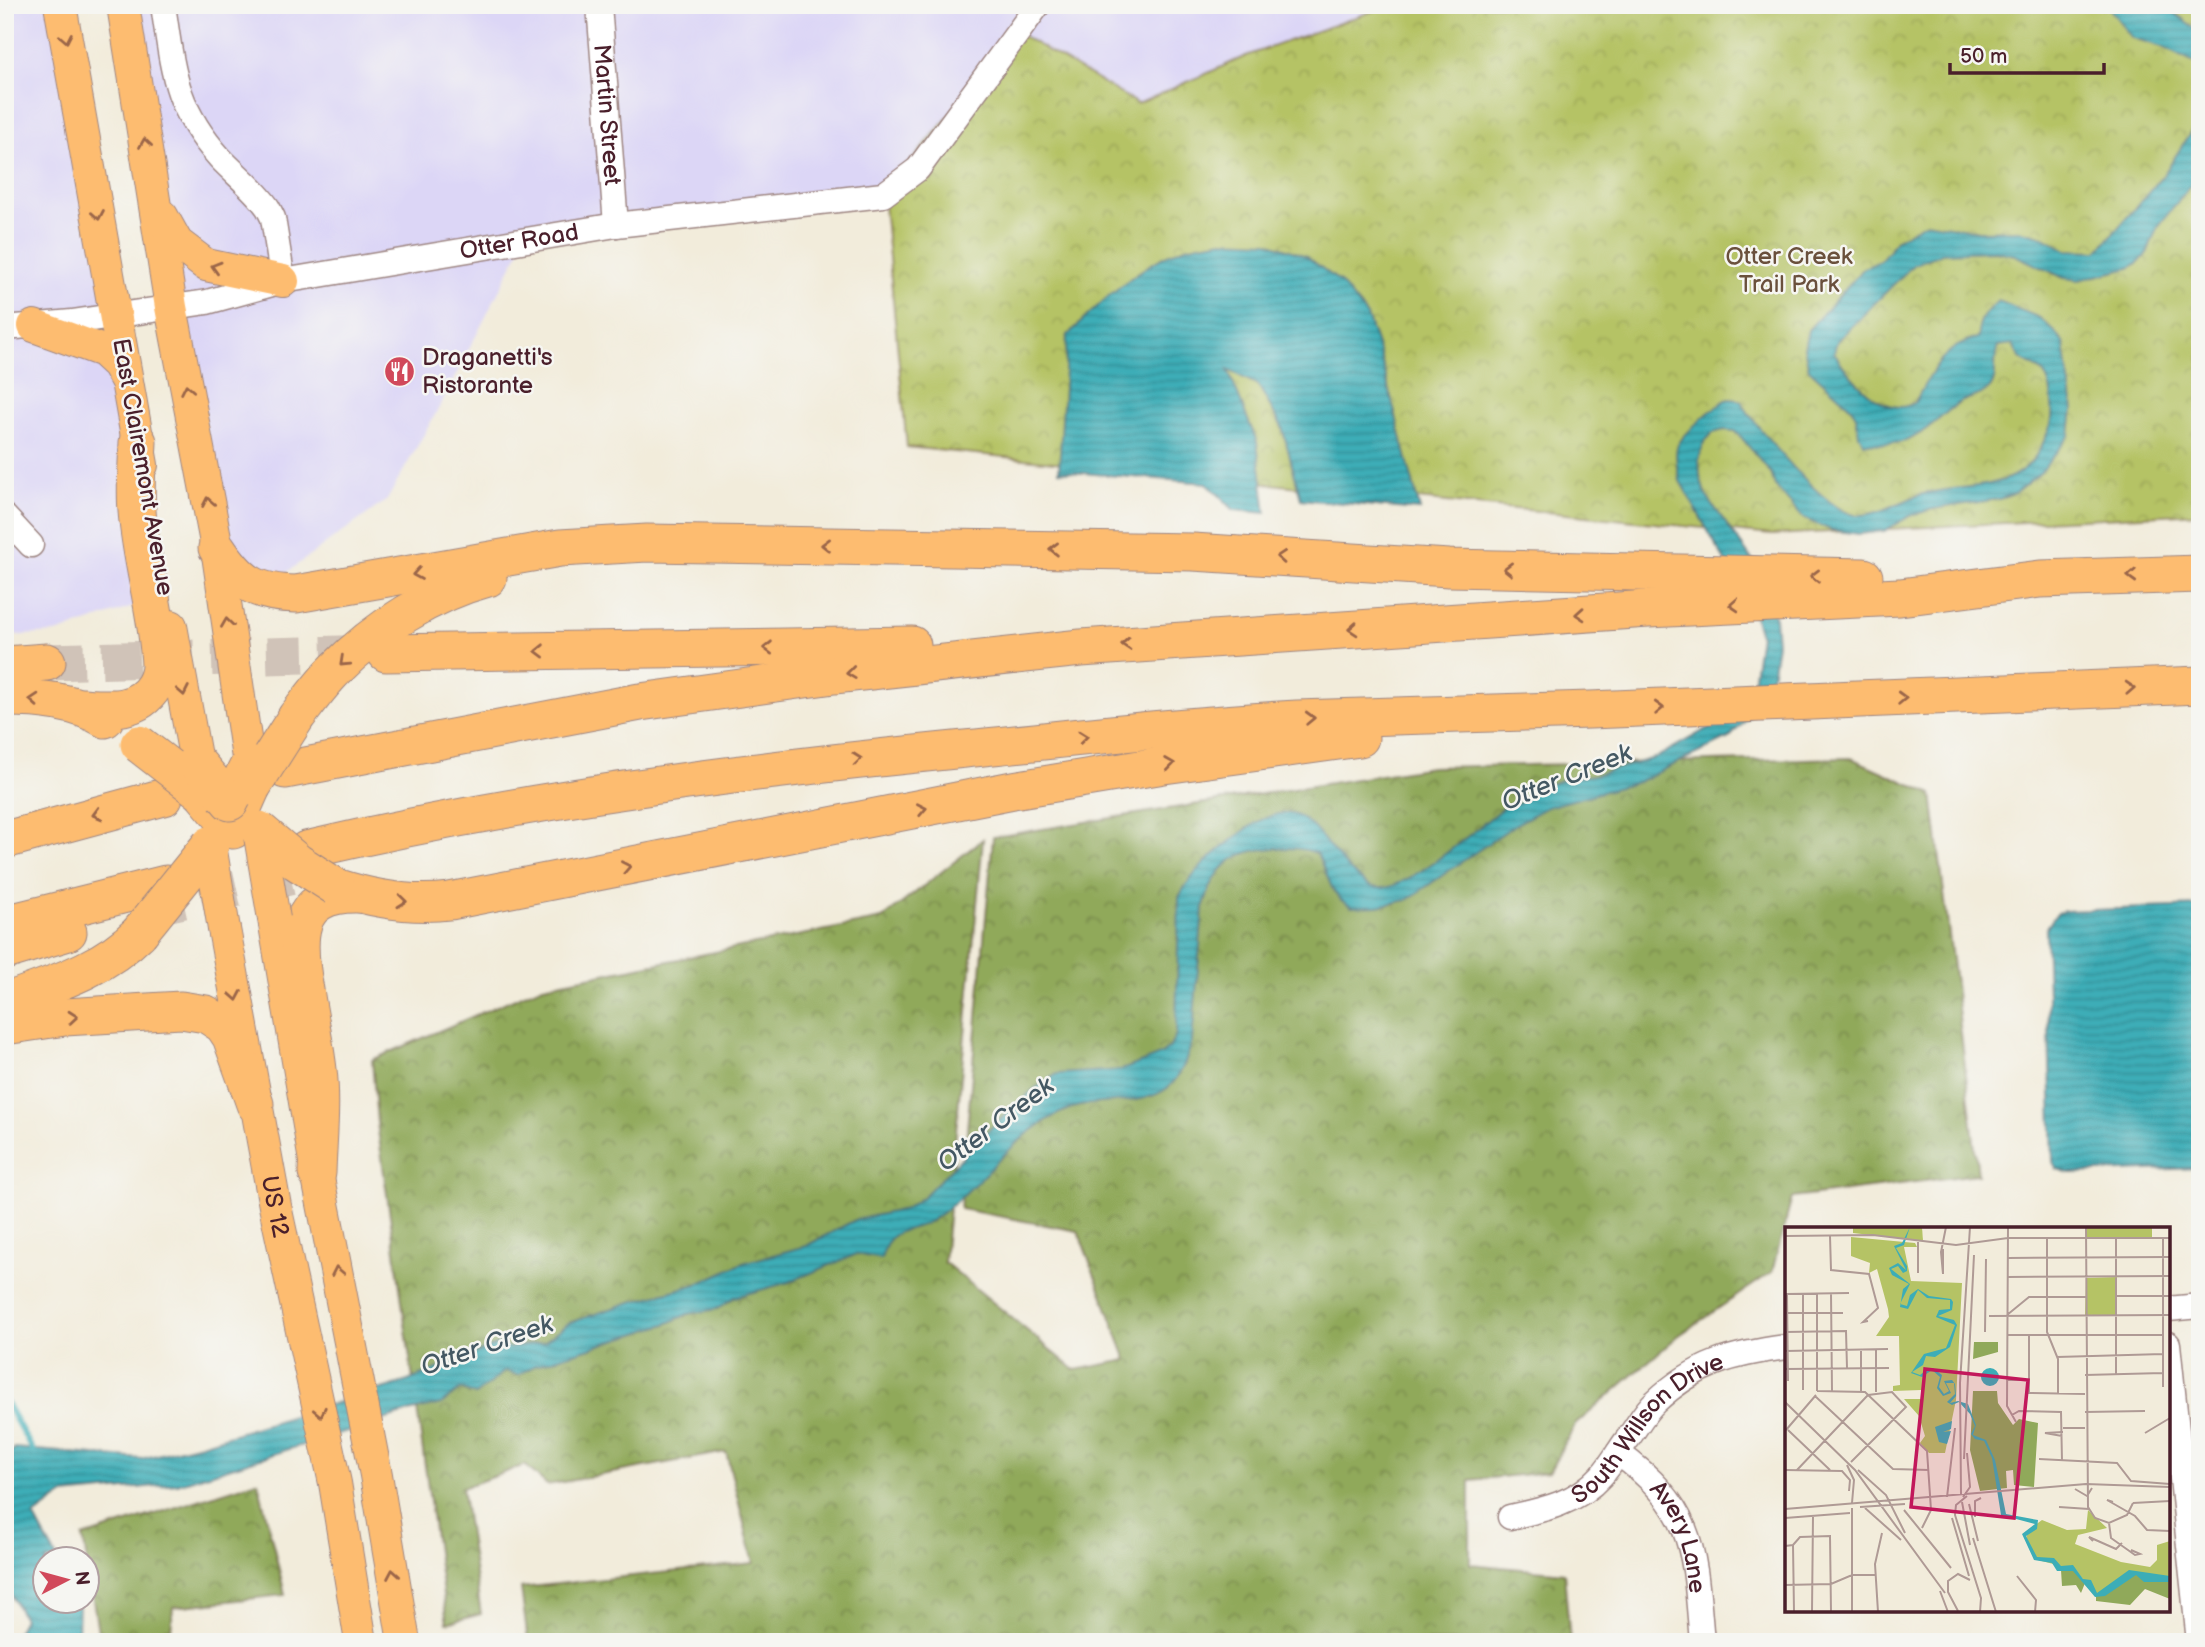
<svg xmlns="http://www.w3.org/2000/svg" width="2205" height="1647" viewBox="0 0 2205 1647" font-family="'Balsamiq Sans',sans-serif">
  <style>
    .built { fill: #dcd6f6 }
    .forest { fill: url(#forest-crowns); stroke: #6d6442; stroke-width: 2 }
    .park { fill: url(#park-crowns); stroke: #807148; stroke-width: 2 }
    .water { fill: url(#water-rules); stroke: #436671; stroke-width: 2 }
    .lines { fill: none; stroke-linecap: round; stroke-linejoin: round }
    .stream { stroke: #3cadb7; stroke-width: 6 }
    .highway-tunnel { stroke: #d0c3b8; stroke-width: 37; stroke-dasharray: 37 18; stroke-linecap: butt }
    .minor-casing { stroke: #9e8683; stroke-width: 27 }
    .major-casing { stroke: #9e8683; stroke-width: 34 }
    .highway-casing { stroke: #9e8683; stroke-width: 39 }
    .minor { stroke: #fff; stroke-width: 24 }
    .major { stroke: #fdbc70; stroke-width: 32 }
    .highway { stroke: #fdbc70; stroke-width: 37 }
    .major-bridge-casing { stroke: #9e8683; stroke-width: 34; stroke-linecap: butt }
    .highway-bridge-casing { stroke: #9e8683; stroke-width: 39; stroke-linecap: butt }
    .major-bridge { stroke: #fdbc70; stroke-width: 32 }
    .highway-bridge { stroke: #fdbc70; stroke-width: 37 }
    .oneway { stroke: #9b664a }
    .labels { text-anchor: middle; dominant-baseline: central; stroke-width: 5; stroke-linejoin: round; paint-order: stroke }
    .street-label { font-size: 24px; fill: #4a1f2b; stroke: #f6f6f2 }
    .park-label { font-size: 24px; fill: #6a503c; stroke: #f6f6f2 }
    .poi-label { font-size: 24px; fill: #4a1f2b; stroke: #f6f6f2; text-anchor: start }
    .water-label { font-size: 26px; font-style: italic; fill: #445863; stroke: #f6f6f2 }
    .inset-road { fill: none; stroke: #af9a95; stroke-width: 2 }
    .view { fill: #c2185b; fill-opacity: 0.15; stroke: #c2185b; stroke-width: 3.5 }
    .inset-edge { fill: none; stroke: #4a1f2b; stroke-width: 3.5 }
  </style>
  <defs>
    <pattern id="forest-crowns" width="20" height="18" patternUnits="userSpaceOnUse" patternTransform="scale(1.75)"><rect width="20" height="18" fill="#90a95a"/><path d="M2 6a3 3 0 1 1 6 0M12 15a3 3 0 1 1 6 0" fill="none" stroke="#78894b"/></pattern>
    <pattern id="park-crowns" width="20" height="18" patternUnits="userSpaceOnUse" patternTransform="scale(1.75)"><rect width="20" height="18" fill="#b5c365"/><path d="M2 6a3 3 0 1 1 6 0M12 15a3 3 0 1 1 6 0" fill="none" stroke="#9da758"/></pattern>
    <pattern id="water-rules" width="6" height="5" patternUnits="userSpaceOnUse" patternTransform="scale(1.75)"><rect width="6" height="5" fill="#3cadb7"/><path d="M0 2.5h6" fill="none" stroke="#348c95"/></pattern>
  </defs>
  <rect width="100%" height="100%" fill="#f6f6f2"/>
  <filter id="ink" filterUnits="userSpaceOnUse"><feTurbulence type="fractalNoise" baseFrequency=".0143" numOctaves="2"/><feDisplacementMap in="SourceGraphic" scale="14" xChannelSelector="R" yChannelSelector="G"/><feConvolveMatrix kernelMatrix="1 2 1 2 8 2 1 2 1" color-interpolation-filters="sRGB"/></filter>
  <filter id="wash" filterUnits="userSpaceOnUse"><feTurbulence type="fractalNoise" baseFrequency=".00686" numOctaves="4" result="noise"/><feDisplacementMap in="SourceGraphic" scale="28" xChannelSelector="R" yChannelSelector="G"/><feGaussianBlur stdDeviation="1.57" result="paint"/><feColorMatrix in="noise" values="0 0 0 0 0 0 0 0 0 0 0 0 0 0 0 0 0 1.4 0 .05"/><feComposite in="paint" operator="in"/></filter>
  <g filter="url(#wash)">
    <rect width="100%" height="100%" fill="#f2ecdb"/>
    <g class="built">
      <path d="M5,5h55l105,591 -109,37 -51,3z"/>
      <path d="M123,5h1267l-144,51 -109,48 -119,-71 -135,162 -359,47 -83,162 -54,96 -118,85 -38,-29z"/>
    </g>
    <g class="forest">
      <path d="M1851,758l81,36 46,380 -186,24 -20,74 -94,64 -103,89 -26,47 -79,8v84l94,9 6,69h-1042l-7,-54 233,-25 -28,-111 -179,33 -22,-20 -63,23 19,126 -34,9 -70,-500 -5,-63 171,-74 339,-67 101,-80 -39,423 131,108 52,-10 -49,-129 -118,-22 33,-372 438,-70z"/>
      <path d="M258,1481l27,114 -112,12 -3,35h-78l6,-11 -15,-94z"/>
    </g>
    <path class="park" d="M1390,5h810v508l-428,22 -865,-88 -24,-252 135,-162 120,71 108,-48z"/>
    <g class="water">
      <path d="M2107,5h57l36,27v34l-38,-19 -30,-9z"/>
      <path d="M2200,118v55l-43,55 -11,28 -16,12 -51,12 -15,-2 -49,-23 -20,-4 -53,2 -29,12 -76,76 -3,11c14,23 51,70 81,50 17,-30 26,-55 63,-64 -1,-16 8,-29 21,-37l41,17 14,13 10,13 9,65 -3,26 -30,38 -26,21 -15,5 -66,10 -23,7 -26,15 -25,3 -28,-4 -27,-11 -29,-33 -4,-13 -30,-36 -7,-6 -10,-1 -11,3 -9,9 -5,17 1,17 5,18 50,70 20,54 2,25 -4,28 -11,23 -13,23 -20,21 -91,44 -91,25 -31,17 -109,76 -29,6 -26,1 -11,-7 -8,-10 -16,-37c-14,-5 -25,-5 -39,-5 -45,1 -64,19 -75,61l-11,132c-5,18 -12,40 -29,50 -28,16 -64,7 -94,18 -56,22 -88,79 -137,111 -26,16 -41,2 -51,39l-24,-5 -68,28 -54,15 -18,12 -29,5 -22,10 -130,41 -18,10 -13,-4 -30,24 -14,-6 -20,15 -29,7 -235,73 -114,11 -29,21 23,43 -11,1v42h33l-1,35 -2,5h-64l12,-23 -19,-36v-125l10,-10 126,11 60,-15 207,-63 92,-38 9,5 35,-6 25,-19 59,-20 69,-19 46,-21 63,-17 49,-26 50,-11 19,-13 68,-69 41,-37 24,-16 65,-4 38,-15 10,-8 6,-13 3,-137c14,-27 35,-43 58,-61 67,-53 73,-3 117,38 8,7 17,15 28,14 29,-1 98,-62 123,-82l14,-3 19,-14 23,-9 33,-5 61,-17 80,-45 14,-21 5,-16 6,-41 -8,-26 -72,-128c-2,-10 -6,-24 -3,-34 3,-10 43,-47 53,-48 4,0 8,1 11,2 14,26 87,113 116,114 22,1 45,-15 66,-21 45,-12 97,1 120,-51 3,-8 9,-17 9,-25 1,-13 0,-37 -10,-46 -15,-13 -21,-5 -29,-28l-15,2c-6,15 1,31 -8,42 -6,8 -20,9 -29,14 -8,4 -15,11 -22,17 -30,24 -36,27 -75,24l-5,-8 -3,-19 -5,-9 -42,-38 -5,-21 4,-18 56,-62 16,-7 17,-22 29,-17 53,9 40,-1 25,7 23,13 31,1 64,-74z"/>
      <path d="M1223,240l45,2 38,14 34,26 27,34 13,38 40,156 -119,-11 -19,-72 -24,-42 -30,-15 29,72 9,71 -32,-3 -27,-27 -148,-12 8,-135c33,-33 68,-68 113,-87 13,-5 29,-6 43,-9z"/>
      <path d="M2200,906v262l-130,5 -13,-4 -4,-7 -7,-233 11,-16 8,-2z"/>
    </g>
    <g class="lines">
      <path class="stream" d="M5,1401l30,53"/>
    </g>
  </g>
  <g filter="url(#ink)">
    <g class="lines">
      <g class="highway-tunnel">
        <path d="M47,662l327,-9"/>
        <path d="M147,908l188,-41"/>
      </g>
      <defs>
        <g id="minor">
          <path d="M163,5c10,66 11,101 57,153 16,17 35,31 48,50l5,10 10,63"/>
          <path id="s1" d="M599,5l17,220"/>
          <path id="s2" d="M5,328l67,-6 135,-20 76,-21 333,-56 267,-30 35,-26 120,-164"/>
          <path d="M5,517l26,28"/>
          <path d="M2168,1309l32,-3"/>
          <path d="M2168,1344l31,298"/>
          <path id="s3" d="M1618,1453c79,57 76,99 84,189"/>
          <path id="s4" d="M1510,1517c33,-7 67,-14 91,-41 10,-11 17,-24 25,-35 10,-13 18,-29 29,-39 41,-39 78,-48 132,-55"/>
        </g>
        <g id="major">
          <path d="M60,5l82,460"/>
          <path d="M123,5l48,302 46,241 32,217"/>
          <path d="M162,216l15,27 29,22 77,16"/>
          <path d="M34,326l69,25 14,13 9,16"/>
          <path d="M171,626l25,136"/>
          <path d="M274,919l43,254 59,302 28,167"/>
          <path id="s5" d="M224,929l51,277 60,277 26,159"/>
        </g>
        <g id="highway">
          <path d="M217,548c23,34 37,45 79,46l264,-46 87,-5 546,9 256,16 415,9"/>
          <path d="M386,653l526,-8"/>
          <path d="M5,665l42,-3"/>
          <path d="M5,698c34,0 71,3 100,21"/>
          <path d="M83,707c27,2 55,5 71,-21 4,-7 6,-14 6,-21 -2,-51 -19,-102 -23,-154 -2,-22 0,-46 1,-69"/>
          <path d="M297,716c12,-15 24,-32 38,-46 41,-42 97,-77 153,-92"/>
          <path d="M285,770l355,-68 194,-27 247,-27 567,-39 252,-12 140,-18 160,-5"/>
          <path d="M201,792l32,38 19,-43"/>
          <path d="M5,840l159,-43"/>
          <path d="M306,850c217,-51 438,-79 659,-101 110,-11 221,-24 332,-30l293,-9 610,-25"/>
          <path d="M336,887c37,12 75,19 114,14l563,-111 151,-25 196,-27"/>
          <path d="M5,924l161,-40"/>
          <path d="M5,951l63,-19"/>
          <path d="M5,1002c48,-18 97,-32 134,-69"/>
          <path d="M5,1026l60,-9 99,-6 17,-1 25,4 17,11 8,12 24,67"/>
          <path d="M317,1173c1,-34 5,-69 1,-103 -3,-26 -9,-53 -13,-80 -9,-49 -13,-97 52,-96"/>
        </g>
      </defs>
      <use href="#minor" class="minor-casing"/>
      <use href="#major" class="major-casing"/>
      <use href="#highway" class="highway-casing"/>
      <use href="#minor" class="minor"/>
      <use href="#major" class="major"/>
      <use href="#highway" class="highway"/>
      <defs>
        <g id="major-bridge">
          <path d="M259,830l15,89"/>
          <path d="M210,845l14,84"/>
        </g>
        <g id="highway-bridge">
          <path d="M139,744l62,48"/>
          <path d="M196,762l34,40 19,-37"/>
          <path d="M252,787l45,-71"/>
          <path d="M259,830l38,32 39,25"/>
          <path d="M139,933l71,-88"/>
        </g>
      </defs>
      <use href="#major-bridge" class="major-bridge-casing"/>
      <use href="#highway-bridge" class="highway-bridge-casing"/>
      <use href="#major-bridge" class="major-bridge"/>
      <use href="#highway-bridge" class="highway-bridge"/>
    </g>
    <defs><path id="oneway-chevron" d="M-2-3.5L2.5 0L-2 3.5" fill="none" stroke-width="1.6" stroke-linecap="round" stroke-linejoin="round" transform="scale(1.75)"/></defs>
    <g class="oneway">
      <use href="#oneway-chevron" transform="translate(66 38) rotate(79)"/>
      <use href="#oneway-chevron" transform="translate(145 143) rotate(-99)"/>
      <use href="#oneway-chevron" transform="translate(98 215) rotate(80)"/>
      <use href="#oneway-chevron" transform="translate(216 267) rotate(-163)"/>
      <use href="#oneway-chevron" transform="translate(187 389) rotate(-101)"/>
      <use href="#oneway-chevron" transform="translate(208 502) rotate(-101)"/>
      <use href="#oneway-chevron" transform="translate(826 545) rotate(-179)"/>
      <use href="#oneway-chevron" transform="translate(1054 549) rotate(-179)"/>
      <use href="#oneway-chevron" transform="translate(1281 557) rotate(-176)"/>
      <use href="#oneway-chevron" transform="translate(1508 569) rotate(-179)"/>
      <use href="#oneway-chevron" transform="translate(417 574) rotate(170)"/>
      <use href="#oneway-chevron" transform="translate(1815 576) rotate(-179)"/>
      <use href="#oneway-chevron" transform="translate(2132 576) rotate(178)"/>
      <use href="#oneway-chevron" transform="translate(1734 605) rotate(177)"/>
      <use href="#oneway-chevron" transform="translate(1580 614) rotate(176)"/>
      <use href="#oneway-chevron" transform="translate(227 623) rotate(-98)"/>
      <use href="#oneway-chevron" transform="translate(1353 629) rotate(176)"/>
      <use href="#oneway-chevron" transform="translate(1126 644) rotate(176)"/>
      <use href="#oneway-chevron" transform="translate(768 648) rotate(179)"/>
      <use href="#oneway-chevron" transform="translate(540 651) rotate(179)"/>
      <use href="#oneway-chevron" transform="translate(344 662) rotate(137)"/>
      <use href="#oneway-chevron" transform="translate(851 673) rotate(173)"/>
      <use href="#oneway-chevron" transform="translate(2130 688) rotate(-3)"/>
      <use href="#oneway-chevron" transform="translate(183 691) rotate(79)"/>
      <use href="#oneway-chevron" transform="translate(1902 698) rotate(-2)"/>
      <use href="#oneway-chevron" transform="translate(34 700) rotate(-176)"/>
      <use href="#oneway-chevron" transform="translate(1659 708) rotate(-2)"/>
      <use href="#oneway-chevron" transform="translate(1310 718) rotate(-2)"/>
      <use href="#oneway-chevron" transform="translate(1083 737) rotate(-6)"/>
      <use href="#oneway-chevron" transform="translate(857 759) rotate(-6)"/>
      <use href="#oneway-chevron" transform="translate(1170 764) rotate(-8)"/>
      <use href="#oneway-chevron" transform="translate(922 809) rotate(-11)"/>
      <use href="#oneway-chevron" transform="translate(97 814) rotate(165)"/>
      <use href="#oneway-chevron" transform="translate(626 867) rotate(-11)"/>
      <use href="#oneway-chevron" transform="translate(402 901) rotate(6)"/>
      <use href="#oneway-chevron" transform="translate(236 996) rotate(80)"/>
      <use href="#oneway-chevron" transform="translate(73 1017) rotate(-5)"/>
      <use href="#oneway-chevron" transform="translate(337 1271) rotate(-101)"/>
      <use href="#oneway-chevron" transform="translate(320 1412) rotate(78)"/>
      <use href="#oneway-chevron" transform="translate(393 1574) rotate(-100)"/>
    </g>
  </g>
  <defs>
    <symbol id="restaurant-disc" viewBox="-11 -11 22 22"><circle r="9.5" fill="#d1495b" stroke="#f6f6f2"/><path d="M-5-6h1v4h1v-4h1v4h1v-4h1v5L-1.5 .5V6h-2V.5L-5-1ZM5-6V6H3V1.5H1.5Q1.5-4 5-6Z" fill="#fff"/></symbol>
  </defs>
  <g fill-rule="evenodd">
    <use href="#restaurant-disc" x="382" y="354" width="35" height="35"/>
  </g>
  <g class="labels">
    <g class="street-label">
      <text stroke="none"><textPath href="#s1" startOffset="110">Martin Street</textPath></text>
      <text stroke="none"><textPath href="#s2" startOffset="522">Otter Road</textPath></text>
      <text transform="translate(143 467) rotate(80)">East Clairemont Avenue</text>
      <text stroke="none"><textPath href="#s5" startOffset="282">US 12</textPath></text>
      <text stroke="none"><textPath href="#s4" startOffset="170">South Willson Drive</textPath></text>
      <text stroke="none"><textPath href="#s3" startOffset="108">Avery Lane</textPath></text>
    </g>
    <g class="park-label">
      <text x="1789" y="256">Otter Creek<tspan x="1789" dy="28">Trail Park</tspan></text>
    </g>
    <g class="poi-label">
      <text x="422" y="357">Draganetti's<tspan x="422" dy="28">Ristorante</tspan></text>
    </g>
    <g class="water-label">
      <text transform="translate(1567 778) rotate(-22)">Otter Creek</text>
      <text transform="translate(996 1125) rotate(-37)">Otter Creek</text>
      <text transform="translate(487 1346) rotate(-19)">Otter Creek</text>
    </g>
  </g>
  <g transform="translate(1785 1227)">
    <rect width="385" height="385" fill="#f2ecdb"/>
    <path d="M68,0h69l1,14 -70,-8z" fill="#b5c365"/>
    <path d="M189,115h24v10l-25,7zM188,164h24l1,12 15,22 6,-6 19,4 -4,64 -20,-2 -1,-15 -7,1 1,17 -27,3 -10,-41zM286,340l14,16 -4,10 -5,-8 -14,1 -1,-16zM385,347v25l-25,-10 -15,16 -34,-4v-7l35,-19z" fill="#90a95a"/>
    <path d="M301,0h66v11l-66,1zM66,10l64,6 2,4h-13l7,34 51,2 -6,117 -11,53h-16l-9,-10 5,-7 -6,-20 -15,-17h17v-9l-28,1v-5l7,-1 -1,-49h-23l13,-19 -1,-8 -11,-40 -8,4 1,-10 -19,-7zM332,50l-1,39h-31l1,-38zM303,283l19,18 -29,7 -3,9 46,18 29,5 7,-7v-15l13,-4v37l-8,3 -24,-8 -34,21 -11,-1 -17,-23 -38,-10 -12,-19 1,-10 15,-11 25,10 19,-1z" fill="#b5c365"/>
    <path d="M125,0l-6,18 -8,3 11,18v5l-4,2 -5,-7 -7,3 19,15 -10,20 7,2 3,-11 8,-6 11,7 22,3 2,3 -1,8 -14,6 16,4 3,5 -7,22 -15,10 -9,-1 -3,9 -11,7 8,3 8,-6 5,-1 9,7 -3,12 5,7 5,-3 -5,-10 8,-1 3,4 1,12 -6,7 8,-2 10,3 8,21 -3,10 13,5 9,20 11,54 32,6 -1,9 -11,7 11,21 17,1 7,8 12,-1 10,14 8,1 6,13 32,-23 41,6v6h-26l-8,-7 -31,21 -10,1 -22,-26h-16l-5,-8 -18,-3 -12,-26 13,-10 -34,-9 -9,-57 -8,-17 -9,-2 -4,-5 4,-8 -5,-12 -11,-12 -7,3 -5,-3 8,-8 -1,-11h-8l5,10 -8,3 -6,-8 3,-11 -8,-7 -10,7 -11,-4 13,-19 22,-6 9,-23 -19,-8 3,-7 11,-1v-9l-23,-2 -9,-8 -10,19 -8,-2 3,-18 6,-5 -17,-9 -3,-7 9,-5 8,7 -12,-24 8,-3zM196 150a9 9 0 1 1 18 0a9 9 0 1 1-18 0ZM167,194l-1,8 -8,3 8,-1 -4,13 -8,-2 -4,-15z" fill="#3cadb7"/>
    <path class="inset-road" d="M223,0l-1,179 9,16M301,0l2,280 7,11 14,5 18,-8 6,-12M0,9l88,-1 83,10 52,-7h162M45,9l1,34 38,4 9,34 -15,14 5,-1M262,12v93l11,27v34M158,22v25l-2,-22 5,-25M223,31l162,-1M133,46v-31M222,50l163,-1M46,66l1,98M1,67l63,-1M2,67l1,87M331,69h54M1,86h57M222,88l22,-18h57M204,89l181,-1M0,105l61,-1 1,37M200,105l1,-73M222,108h156M244,109v57l56,1M0,124l103,-2M272,130l106,-3M0,142l104,-1M331,147v-135M300,148l78,-2M222,153h22M378,160v-149M18,163v-96M32,164l48,1 62,59 4,59 -9,18M32,164v-97M76,165v-42M91,165v-43M30,169l78,73 36,1M0,175l70,68 90,123M300,185l60,-1M227,188l7,-4 42,1 1,49M278,201h22M1,203l30,-35M3,203l42,40M360,206l25,-15M277,209l-17,-3 18,-1M179,232l10,-204M254,232l78,4 14,18 39,3M66,235l55,-55 -14,-15 -24,3M62,238l7,15 -2,23M0,243l57,1 8,9 -1,11M12,243l71,-75M73,243l28,25 19,38M290,262l12,7 5,-8M176,267l-1,-111 10,-156M182,269l-11,9 -1,10 26,83 -1,14M162,270l8,-69M178,270l7,-10 -3,-34M177,275l8,43M328,275l-6,-2 28,16 12,14 23,1M348,276l37,-2M184,277l9,37M75,280l45,-3M274,280l30,2M67,281v104M80,281l36,32M0,282l301,-25 84,3M119,283l47,58M190,290v-16l6,-3M0,291l65,-5M167,291l17,58M324,296l2,15 24,17 5,-1 -9,-4M188,311l23,74M308,314l-4,-4 27,12 6,-6M8,318l1,67M0,319l8,-1 7,-8 30,-1 1,76M232,349l19,24 -1,12M0,358l46,-1 21,-9h23M155,364l8,21M173,384l-10,-19v-11l10,-7 12,6M27,385l1,-96M93,385l-3,-48 7,-31"/>
    <path class="view" d="M140,142l103,11 -14,138 -103,-11z"/>
    <rect width="385" height="385" class="inset-edge"/>
  </g>
  <rect width="2205" height="1647" fill="none" stroke="#f6f6f2" stroke-width="28"/>
  <g transform="translate(66 1580) rotate(84)"><circle r="33" fill="#f6f6f2" stroke="#b1a0a2" stroke-width="2"/>
  <path d="M0-5L12 26L0 18L-12 26Z" fill="#d1495b"/>
  <text y="-10" font-size="19" font-weight="bold" text-anchor="middle" fill="#4a1f2b">N</text>
  </g>
  <path d="M1950 63v10h154v-10" fill="none" stroke="#4a1f2b" stroke-width="3.5"/>
  <text x="1960" y="63" font-size="21" fill="#4a1f2b" stroke="#f6f6f2" stroke-width="5" paint-order="stroke">50 m</text>
</svg>
